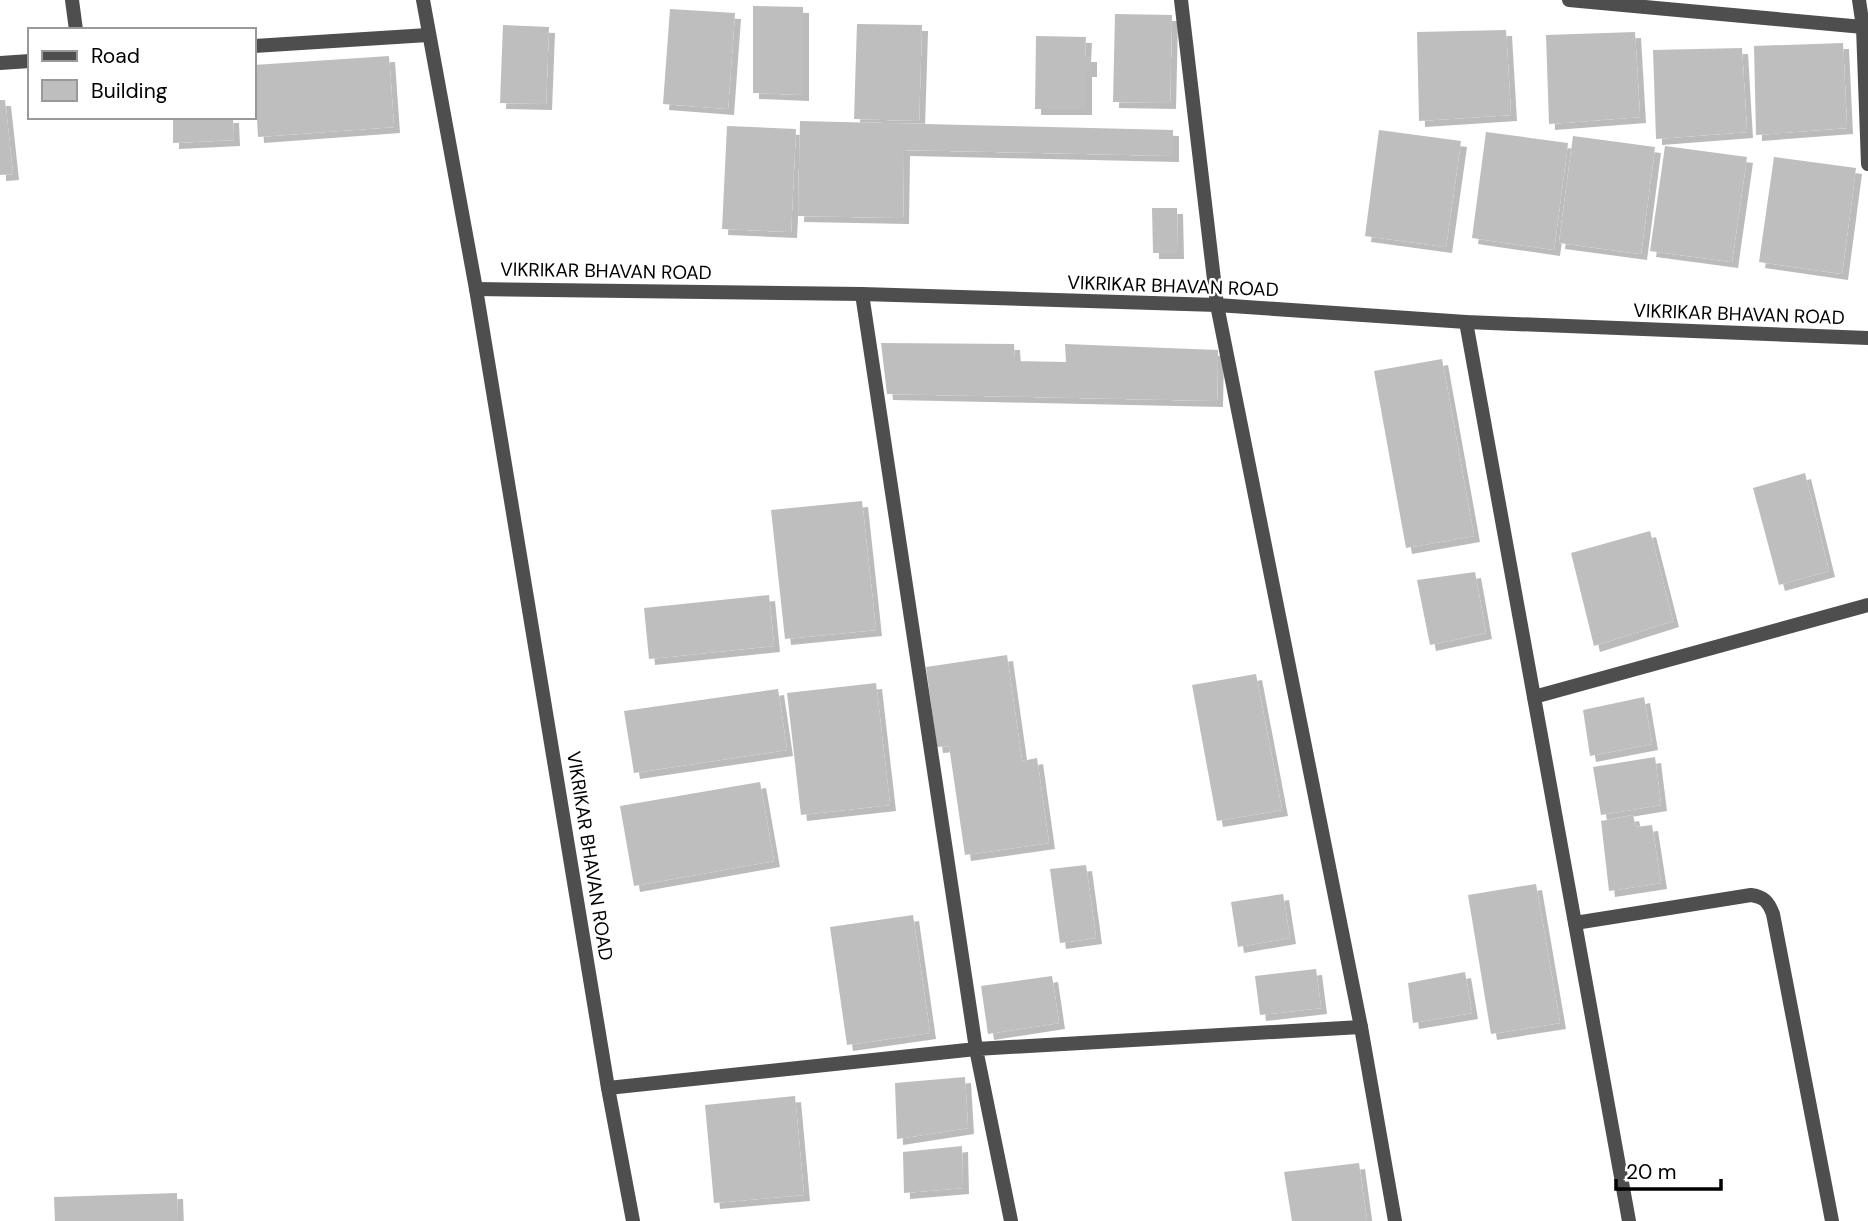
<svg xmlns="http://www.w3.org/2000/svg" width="1868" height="1221" viewBox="0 0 1868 1221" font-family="'DM Sans',sans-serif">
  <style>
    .building { fill: #bebebe; filter: url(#shadow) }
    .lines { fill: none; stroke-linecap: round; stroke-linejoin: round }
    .minor { stroke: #4e4e4e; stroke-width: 14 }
    .labels { text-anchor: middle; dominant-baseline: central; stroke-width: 5; stroke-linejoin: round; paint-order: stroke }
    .street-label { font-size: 19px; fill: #000; stroke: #fff }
  </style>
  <defs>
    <filter id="shadow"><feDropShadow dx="6" dy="6" stdDeviation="0" flood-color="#0004"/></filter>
  </defs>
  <rect width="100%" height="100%" fill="#fff"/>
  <g class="building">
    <path d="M753,6l50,1v88l-50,-2z"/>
    <path d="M670,9l65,4 -7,96 -65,-5z"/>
    <path d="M1115,14l57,1 -2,88 -57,-1z"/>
    <path d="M857,24l65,1 -3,96 -65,-2z"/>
    <path d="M503,25l46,2 -3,77 -46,-1z"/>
    <path d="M1506,30l5,85 -92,6 -2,-89z"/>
    <path d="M1635,32l5,85 -91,7 -3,-89z"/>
    <path d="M1036,36l50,1 -1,19h6v15h-5v38h-51z"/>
    <path d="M1843,43l4,85 -91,7 -2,-89z"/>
    <path d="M1742,48l5,84 -91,7 -3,-89z"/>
    <path d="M389,56l5,71 -136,10 -4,-72z"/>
    <path d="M0,100h5l8,74 -13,1z"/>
    <path d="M173,117h60l1,23 -61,3z"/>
    <path d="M800,121l373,9v26l-269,-6 -1,68 -105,-2z"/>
    <path d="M727,126l69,3 -5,103 -69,-3z"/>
    <path d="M1379,130l82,11 -15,106 -81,-11z"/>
    <path d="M1486,132l82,11 -14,107 -82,-12z"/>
    <path d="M1573,136l82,11 -14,107 -82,-11z"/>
    <path d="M1665,146l82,11 -15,105 -82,-11z"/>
    <path d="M1774,157l82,11 -14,106 -83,-12z"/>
    <path d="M1152,208h25l1,45h-25z"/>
    <path d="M881,343l133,1 1,17 51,1 -1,-18 153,6 -1,51 -330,-7z"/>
    <path d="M1442,359l32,177 -68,12 -32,-177z"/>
    <path d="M1805,473l24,98 -50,14 -26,-97z"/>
    <path d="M862,501l14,129 -91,9 -14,-129z"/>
    <path d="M1650,531l23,90 -79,25 -23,-93z"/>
    <path d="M1475,572l11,61 -56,12 -13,-65z"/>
    <path d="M769,595l5,51 -125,13 -5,-51z"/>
    <path d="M1007,655l15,106 15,-3 12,85 -84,12 -16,-109 -12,1 -11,-80z"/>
    <path d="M1256,674l26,136 -65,11 -25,-136z"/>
    <path d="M876,683l14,122 -89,10 -14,-122z"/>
    <path d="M778,689l9,61 -153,23 -10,-62z"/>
    <path d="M1644,697l8,47 -62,12 -7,-46z"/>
    <path d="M1655,757l6,48 -60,10 -8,-48z"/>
    <path d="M760,782l14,79 -140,25 -14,-80z"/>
    <path d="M1633,815l3,12 16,-2 9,58 -52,8 -8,-70z"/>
    <path d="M1086,865l10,73 -36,5 -10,-74z"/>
    <path d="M1536,884l24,139 -69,11 -23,-139z"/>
    <path d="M1283,894l7,44 -52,9 -7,-45z"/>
    <path d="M913,915l17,118 -83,12 -17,-118z"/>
    <path d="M1316,969l5,39 -61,7 -5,-39z"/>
    <path d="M1465,972l7,41 -59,10 -5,-40z"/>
    <path d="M1052,976l7,47 -71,11 -7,-48z"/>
    <path d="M965,1077l3,51 -71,11 -2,-56z"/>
    <path d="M795,1096l9,99 -90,8 -9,-98z"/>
    <path d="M962,1146l1,42 -59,5 -1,-41z"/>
    <path d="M1359,1163l8,58h-75l-8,-49z"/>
    <path d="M177,1193l1,28h-123l-1,-24z"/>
  </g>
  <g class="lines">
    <g class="minor">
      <path d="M72,0l4,30"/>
      <path d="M423,0l53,289 132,799 25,133"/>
      <path d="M1181,0l36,305 144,722 34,194"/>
      <path d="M1569,0l294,27"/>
      <path d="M1859,0l4,27 5,137"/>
      <path d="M254,46l174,-11"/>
      <path d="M0,63l30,-2"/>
      <path d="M476,289l386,5 355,11 249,17 402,16"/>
      <path d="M1466,322l163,899"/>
      <path d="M1534,697l334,-92"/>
      <path d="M1575,923l176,-28c13,2 17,6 22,19l59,307"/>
      <path d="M608,1088l368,-39 -114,-755"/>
      <path d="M1011,1221l-35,-172 385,-22"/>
    </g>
  </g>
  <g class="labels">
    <g class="street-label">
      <text transform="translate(606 271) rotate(1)">VIKRIKAR BHAVAN ROAD</text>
      <text transform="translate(1173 286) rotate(2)">VIKRIKAR BHAVAN ROAD</text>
      <text transform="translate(1739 314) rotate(2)">VIKRIKAR BHAVAN ROAD</text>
      <text transform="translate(590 856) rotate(81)">VIKRIKAR BHAVAN ROAD</text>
    </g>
  </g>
  <rect x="28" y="28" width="228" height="91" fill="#ffffff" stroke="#999999" stroke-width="2"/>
  <rect x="42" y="51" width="35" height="10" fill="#4e4e4e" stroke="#999999" stroke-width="2"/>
  <text x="91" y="63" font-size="21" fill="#000000">Road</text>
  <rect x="42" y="80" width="35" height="21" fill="#bebebe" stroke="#999999" stroke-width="2"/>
  <text x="91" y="98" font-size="21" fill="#000000">Building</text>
  <path d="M1616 1179v10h105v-10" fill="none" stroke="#000000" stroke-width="3.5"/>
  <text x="1626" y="1179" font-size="21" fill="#000000" stroke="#ffffff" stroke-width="5" paint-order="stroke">20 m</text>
</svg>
